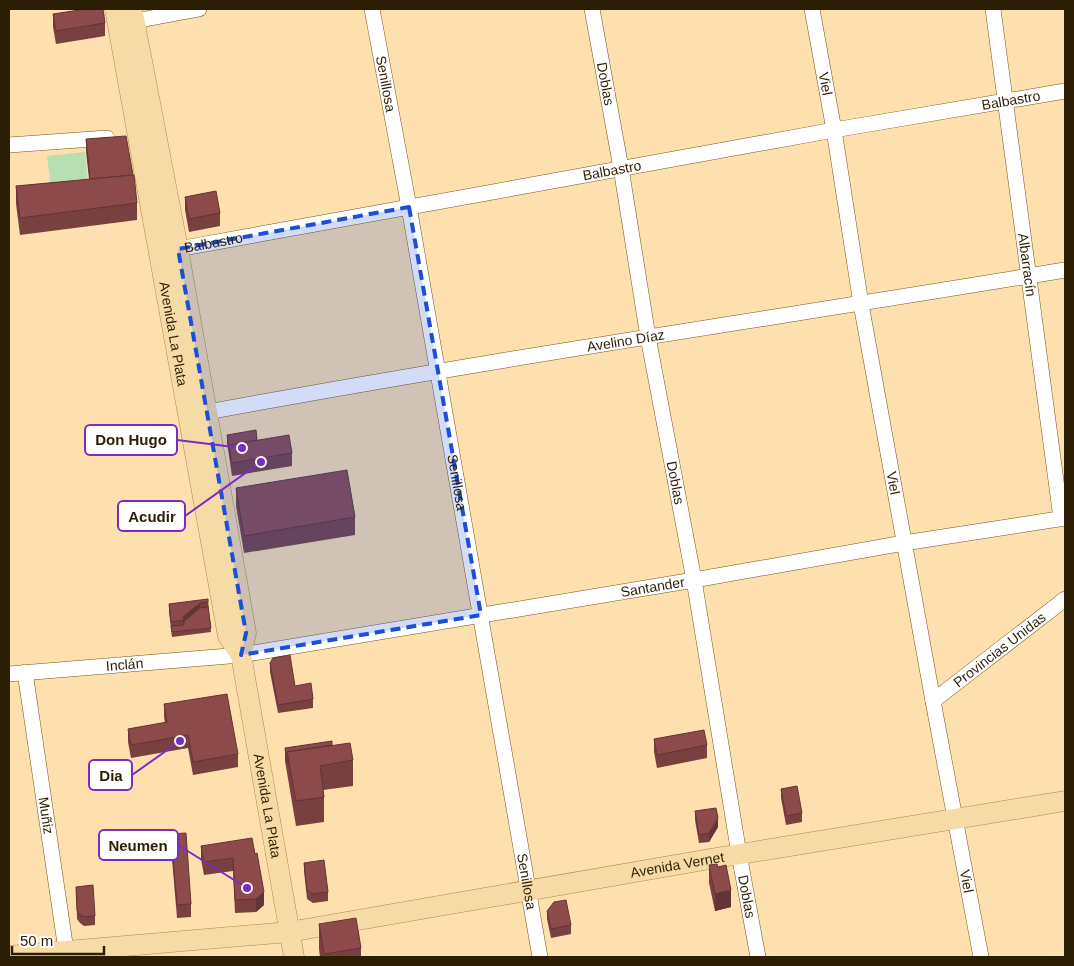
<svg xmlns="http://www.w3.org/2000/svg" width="1074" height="966" viewBox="0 0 1074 966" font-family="Arial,sans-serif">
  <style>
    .garden { fill: #b8dfb2 }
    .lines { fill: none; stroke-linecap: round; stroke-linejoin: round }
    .minor-casing { stroke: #775714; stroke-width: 16 }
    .major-casing { stroke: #ad8948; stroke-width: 21 }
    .minor { stroke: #fff; stroke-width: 15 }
    .major { stroke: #f7dba7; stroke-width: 20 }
    .wall { fill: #794040 }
    .shaded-wall { fill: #633434 }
    .building { fill: #8d4a4a; stroke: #633434 }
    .marked { fill: #1d4ed8; fill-opacity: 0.2; stroke: #1d4ed8; stroke-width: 4; stroke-dasharray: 10 6; stroke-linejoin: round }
    .labels { text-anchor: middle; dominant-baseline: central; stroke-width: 5; stroke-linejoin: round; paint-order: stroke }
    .street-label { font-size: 14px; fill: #2c1e04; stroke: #fff }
    .leader { fill: none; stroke: #7b2cbf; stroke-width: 2 }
    .callout-dot { fill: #7b2cbf; stroke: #fff; stroke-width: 2 }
    .callout { fill: #fff; stroke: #7b2cbf; stroke-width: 2 }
    .callout-label { font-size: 15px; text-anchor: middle; font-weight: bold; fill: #2c1e04 }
  </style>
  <rect width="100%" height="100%" fill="#fde0ad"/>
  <path class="garden" d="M85,152l4,42 -37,4 -5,-42z"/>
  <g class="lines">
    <defs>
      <g id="minor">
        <path id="s1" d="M372,9l37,198 131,750"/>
        <path id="s2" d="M592,9l29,159 27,169 46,243 45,274 19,103"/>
        <path id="s3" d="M812,9l22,121 27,174 72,397 48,256"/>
        <path id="s4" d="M993,9l68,509"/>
        <path d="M124,23l75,-14"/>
        <path d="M9,145l98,-7"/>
        <path id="s5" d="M168,249h10l656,-119 231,-39"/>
        <path id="s6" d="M197,414c288,-54 579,-96 868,-144"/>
        <path id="s7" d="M25,672l42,285"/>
        <path id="s8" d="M9,674l232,-19 453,-75 210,-37 161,-25"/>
        <path id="s9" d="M933,701l132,-102"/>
      </g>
      <g id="major">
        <path id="s10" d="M115,9l113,627 13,19"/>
        <path id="s11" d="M132,9l46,240 68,384 -5,22 53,302"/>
        <path id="s12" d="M9,956l280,-24 421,-73 355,-58"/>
      </g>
    </defs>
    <use href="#minor" class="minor-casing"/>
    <use href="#major" class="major-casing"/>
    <use href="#minor" class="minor"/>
    <use href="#major" class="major"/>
  </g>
  <g class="wall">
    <path d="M53,14l52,9v13l-49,8 -3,-17z"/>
    <path d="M86,139l51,64v17l-117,15 -4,-31v-18l73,-7 -3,-27z"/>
    <path d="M185,197l35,16v13l-31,6 -4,-22z"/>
    <path d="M227,435l30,5 35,13v13l-60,10 -5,-33z"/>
    <path d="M236,488l119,29v18l-111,18 -8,-47z"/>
    <path d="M208,599l3,33 -39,5 -3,-25v-8z"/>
    <path d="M270,663l25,23 18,13v9l-35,5 -8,-41z"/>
    <path d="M164,704l74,50v13l-45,8 -5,-27 -57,10 -3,-16v-13l37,-6 -1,-6z"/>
    <path d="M654,739l53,6v13l-50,10 -3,-16z"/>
    <path d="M332,745l21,15v26l-30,4 1,7v25l-28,4 -11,-65v-13z"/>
    <path d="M781,789l21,24v9l-16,3 -5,-27z"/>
    <path d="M695,811l23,16 -9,15 -10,1 -4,-23z"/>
    <path d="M171,834l20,70v13l-14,1 -6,-71z"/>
    <path d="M201,846l54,8 9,51 -8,7 -21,1 -2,-42 -29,4 -3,-16z"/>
    <path d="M304,863l24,29v9l-15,2 -6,-4 -3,-28z"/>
    <path d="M709,865l22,42 -16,4 -6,-28z"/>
    <path d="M76,887l19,29v9l-11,1 -4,-3 -3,-4z"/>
    <path d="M547,911l24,14v9l-20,4 -4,-19z"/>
    <path d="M319,924l42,24v9h-41l-1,-8z"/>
  </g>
  <g class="shaded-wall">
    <path d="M200,603v9l-16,14 -1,-9z"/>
    <path d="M718,818v9l-9,15v-9z"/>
    <path d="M731,890v17l-16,4v-17z"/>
    <path d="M264,892v13l-8,7v-13z"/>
  </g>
  <g class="building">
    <path d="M86,9h17l2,14 -49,8 -3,-17z"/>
    <path d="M126,136l7,39 -43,4 -4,-40z"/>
    <path d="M134,175l3,28 -117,15 -4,-32z"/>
    <path d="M216,191l4,22 -31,6 -4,-22z"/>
    <path d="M256,430l1,10 -28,5v4l-2,-14z"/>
    <path d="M289,435l3,18 -60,10 -3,-18z"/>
    <path d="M347,470l8,47 -111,19 -8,-48z"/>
    <path d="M208,599v3l-8,1 -17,14 1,3 -13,2 -2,-18z"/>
    <path d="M208,607l3,21 -39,4 -1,-6 13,-1v-4l16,-13z"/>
    <path d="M290,655l5,31 16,-3 2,16 -35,6 -8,-42 3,-5z"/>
    <path d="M227,694l11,60 -45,8 -5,-27 -57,10 -3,-16 39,-7 -3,-18z"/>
    <path d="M704,730l3,15 -50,10 -3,-16z"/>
    <path d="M332,741v4l-45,7v12l-2,-16z"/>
    <path d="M350,743l3,17 -33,6 4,31 -28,4 -9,-49z"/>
    <path d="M797,786l5,27 -16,3 -5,-27z"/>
    <path d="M716,808l2,10 -9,15 -10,2 -4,-24z"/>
    <path d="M186,833l5,71 -14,1 -6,-71z"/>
    <path d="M252,838l3,16 2,-1 7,39 -8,7 -21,1 -2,-42 -29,4 -3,-16z"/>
    <path d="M324,860l4,32 -15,2 -6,-4 -3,-27z"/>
    <path d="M717,864l1,3 8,-2 5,25 -16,4 -6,-29z"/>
    <path d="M93,885l2,31 -11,1 -4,-2 -3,-5 -1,-23z"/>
    <path d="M566,900l5,25 -20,4 -4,-18 7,-9z"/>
    <path d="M356,918l5,30 -37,6 -5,-30z"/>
  </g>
  <path class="marked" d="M409,207l72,408 -240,40 5,-22 -68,-384z"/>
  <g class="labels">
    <g class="street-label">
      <text stroke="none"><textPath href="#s1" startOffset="76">Senillosa</textPath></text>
      <text stroke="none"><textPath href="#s2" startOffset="76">Doblas</textPath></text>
      <text stroke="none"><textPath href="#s3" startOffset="76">Viel</textPath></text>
      <text stroke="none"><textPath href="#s5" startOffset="856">Balbastro</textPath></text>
      <text stroke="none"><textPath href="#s5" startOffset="451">Balbastro</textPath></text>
      <text stroke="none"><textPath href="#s5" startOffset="46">Balbastro</textPath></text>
      <text stroke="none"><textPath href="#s4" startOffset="258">Albarracín</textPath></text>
      <text stroke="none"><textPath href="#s10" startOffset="330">Avenida La Plata</textPath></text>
      <text stroke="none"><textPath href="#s6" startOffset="435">Avelino Díaz</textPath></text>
      <text stroke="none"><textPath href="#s1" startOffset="481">Senillosa</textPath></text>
      <text stroke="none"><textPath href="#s2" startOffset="481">Doblas</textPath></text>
      <text stroke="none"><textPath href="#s3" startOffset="481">Viel</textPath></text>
      <text stroke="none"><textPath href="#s8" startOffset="650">Santander</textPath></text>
      <text stroke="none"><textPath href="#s9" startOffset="84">Provincias Unidas</textPath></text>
      <text stroke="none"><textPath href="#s8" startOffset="116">Inclán</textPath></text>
      <text stroke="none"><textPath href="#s11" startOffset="810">Avenida La Plata</textPath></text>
      <text stroke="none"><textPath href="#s7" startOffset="145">Muñiz</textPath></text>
      <text stroke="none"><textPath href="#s12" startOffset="675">Avenida Vernet</textPath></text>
      <text stroke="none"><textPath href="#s1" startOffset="886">Senillosa</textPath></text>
      <text stroke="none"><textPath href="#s3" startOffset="886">Viel</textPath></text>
      <text stroke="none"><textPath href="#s2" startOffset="901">Doblas</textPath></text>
    </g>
  </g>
  <path class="leader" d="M242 448L177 440M261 462L185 516M180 741L132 775M247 888L178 845"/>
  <g class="callout-dot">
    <circle cx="242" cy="448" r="5"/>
    <circle cx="261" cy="462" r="5"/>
    <circle cx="180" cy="741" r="5"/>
    <circle cx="247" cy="888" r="5"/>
  </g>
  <g class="callout">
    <rect x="85" y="425" width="92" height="30" rx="5"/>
    <rect x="118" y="501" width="67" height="30" rx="5"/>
    <rect x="89" y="760" width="43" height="30" rx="5"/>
    <rect x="99" y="830" width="79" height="30" rx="5"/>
  </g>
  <g class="callout-label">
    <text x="131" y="445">Don Hugo</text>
    <text x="152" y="522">Acudir</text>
    <text x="111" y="781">Dia</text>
    <text x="138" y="851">Neumen</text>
  </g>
  <rect width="1074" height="966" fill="none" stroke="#2c1e04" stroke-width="20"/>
  <path d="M12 946v8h92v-8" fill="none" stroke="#2c1e04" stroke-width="2.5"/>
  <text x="20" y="946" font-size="15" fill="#2c1e04" stroke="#ffffff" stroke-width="4" paint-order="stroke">50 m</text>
</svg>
